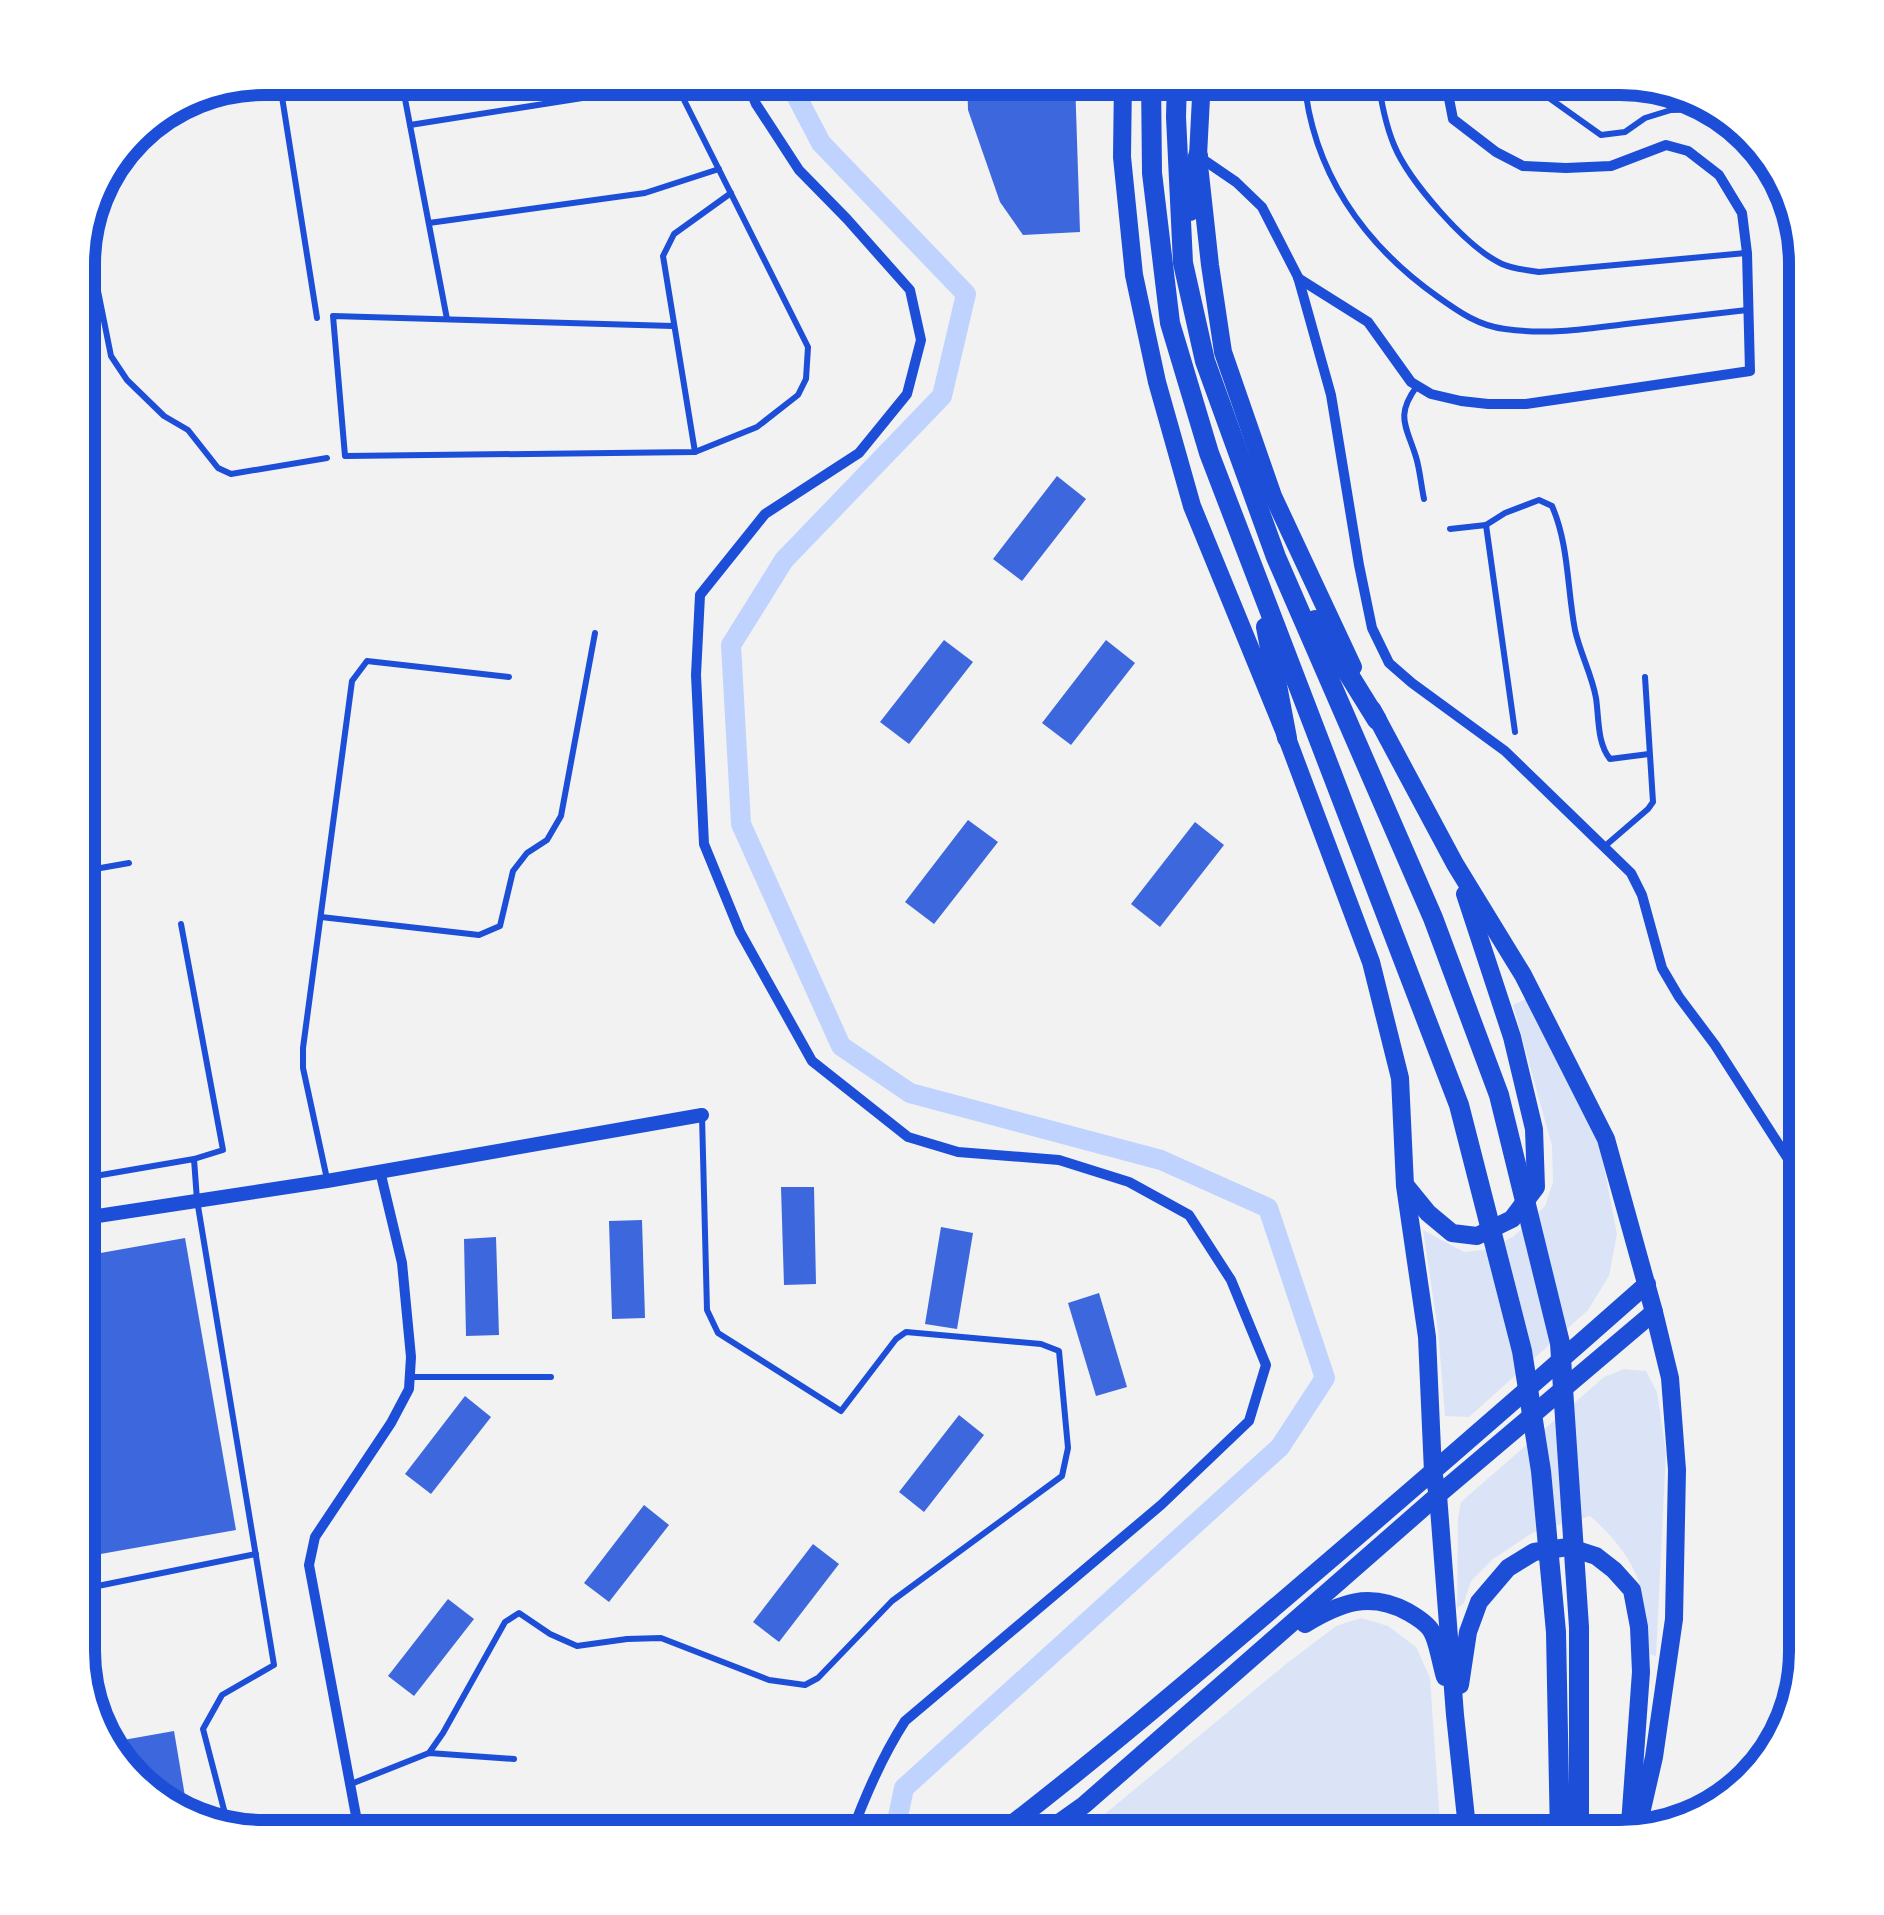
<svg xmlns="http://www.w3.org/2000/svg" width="1884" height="1915" viewBox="0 0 1884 1915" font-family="Quicksand,sans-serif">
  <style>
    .green { fill: #dbe4f7 }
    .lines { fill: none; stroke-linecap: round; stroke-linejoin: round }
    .canal { stroke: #bfd3fe; stroke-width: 20 }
    .building { fill: #3d67dc }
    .service { stroke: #1d4ed8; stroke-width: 6 }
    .minor { stroke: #1d4ed8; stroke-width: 10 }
    .tertiary { stroke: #1d4ed8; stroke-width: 14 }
    .primary { stroke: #1d4ed8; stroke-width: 18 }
    .trunk { stroke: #1d4ed8; stroke-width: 20 }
    .rim { fill: none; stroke: #1d4ed8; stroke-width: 12 }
  </style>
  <rect width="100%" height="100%" fill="#f2f2f2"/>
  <g class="green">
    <path d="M1526,999l73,142 18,93 -8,42 -21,34 -119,107 -24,-1 -7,-86 -15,-100 41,22 19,-2 30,-13 32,-31 8,-24 -1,-36 -39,-141z"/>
    <path d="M1624,1369l22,2 11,21 9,60 -10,204 -7,-2c-3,-21 -3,-44 -8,-65 -7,-28 -29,-54 -51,-73l-56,16 -41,27 -22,22 -7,22 -7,5 1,-90 3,-16 143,-125z"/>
    <path d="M1361,1618l27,8 28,21 14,31 11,159 -127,-18 -42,18h-195l209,-173 50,-38z"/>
  </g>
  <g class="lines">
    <path class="canal" d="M787,78l34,65 145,151 -24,102 -158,164 -53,85 10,179 100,222 69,47 251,67 107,48 57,170 -45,69 -376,341 -8,38"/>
  </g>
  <g class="building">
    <path d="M967,78l108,2 5,152 -57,3 -23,-33 -32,-92z"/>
    <path d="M1057,476l29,23 -64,82 -29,-22z"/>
    <path d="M944,640l29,22 -64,82 -29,-22z"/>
    <path d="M1106,640l29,23 -64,82 -29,-22z"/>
    <path d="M968,820l30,22 -64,82 -29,-22z"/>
    <path d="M1195,822l29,23 -64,82 -29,-23z"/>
    <path d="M85,1127l6,37 -13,2v-38z"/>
    <path d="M781,1187h33l2,97 -32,1z"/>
    <path d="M642,1220l3,98 -33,1 -3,-98z"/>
    <path d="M941,1227l32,6 -16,96 -32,-5z"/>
    <path d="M496,1237l3,98 -33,1 -2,-97z"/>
    <path d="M185,1238l51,292 -158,28v-301z"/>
    <path d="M1099,1293l28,94 -31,9 -28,-93z"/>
    <path d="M465,1396l26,21 -60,77 -26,-20z"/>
    <path d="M959,1415l25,20 -60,77 -25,-20z"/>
    <path d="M644,1505l25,20 -60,77 -25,-19z"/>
    <path d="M813,1544l26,20 -60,78 -26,-20z"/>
    <path d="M448,1599l26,20 -60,77 -26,-20z"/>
    <path d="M174,1731l15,89 -7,-2 -58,-45 -12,-31z"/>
  </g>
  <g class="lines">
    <g class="service">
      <path d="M279,78l38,240"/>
      <path d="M401,78l46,241"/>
      <path d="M673,78l135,269 -2,32 -8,16 -41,32 -62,25 -350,4 -12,-140 340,10"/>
      <path d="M1304,78c8,93 59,166 134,219 21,15 41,29 67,32 41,6 81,0 121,-5 40,-5 81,-9 121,-14"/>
      <path d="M1378,78c3,24 7,45 16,67 15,36 72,102 108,119 11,5 25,6 37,8l207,-19"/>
      <path d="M1521,78l80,57 24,-3 20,-14 26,-8 47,-1"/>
      <path d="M1549,98l15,-20"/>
      <path d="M410,125l217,-34"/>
      <path d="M429,223l216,-30 74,-24"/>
      <path d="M85,226l26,130 16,24 37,36 24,14 30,38 13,6 96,-16"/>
      <path d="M1417,386c-22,30 -11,39 -1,71 4,13 5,28 8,42"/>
      <path d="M695,452l-32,-196 11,-22 57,-41"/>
      <path d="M1486,525l29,207"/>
      <path d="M1450,529l36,-4 19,-12 34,-13 13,6c17,39 15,82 23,124 5,23 17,45 21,68 3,20 1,45 14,61l39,-5"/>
      <path d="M78,567l10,-2"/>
      <path d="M1605,846l43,-37 5,-7 -8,-125"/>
      <path d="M78,872l51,-9"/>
      <path d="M321,917l158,18 21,-9 13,-55 14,-18 20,-13 14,-24 34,-183"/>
      <path d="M181,924l42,226 -29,9"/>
      <path d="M78,1179l116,-20 3,41 77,465 -52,30 -19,34 26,100"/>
      <path d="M327,1179l-24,-111v-20l49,-367 15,-20 142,16"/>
      <path d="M410,1377h141"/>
      <path d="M78,1590l178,-36"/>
      <path d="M429,1753l14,-20 62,-111 14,-9 31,21 27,12 50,-7 34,-1 108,42 36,5 13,-7 74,-77 170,-125 6,-28 -9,-97 -18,-7 -135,-12 -10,7 -55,72 -123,-78 -11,-23 -5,-194"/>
      <path d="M351,1784l78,-31 85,6"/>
    </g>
    <g class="minor">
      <path d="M745,78l11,26 43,66 48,49 63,71 11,50 -14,54 -48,59 -94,61 -65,81 -4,80 8,169 36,88 72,129 96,76 50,15 101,8 70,22 60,33 42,65 35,85 -17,56 -88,84 -256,216c-24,37 -40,75 -55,116"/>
      <path d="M1198,156l38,26 26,25 36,70 33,118 28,170 13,63 17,35 23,20 93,68 126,122 11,22 20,73 17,29 36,48 91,142"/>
      <path d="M1298,278l70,44 43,60 20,12 30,7 27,3h38l224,-33 -3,-118 -5,-40 -23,-38 -31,-24 -22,-6 -55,21 -45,2 -43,-2 -27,-14 -43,-33 -8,-41"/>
      <path d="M1761,1768l36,-76"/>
      <path d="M360,1837l-51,-272 6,-28 76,-114 18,-34 2,-32 -9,-94 -22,-92"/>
    </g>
    <path class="tertiary" d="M78,1219l249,-38 375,-66"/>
    <g class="primary">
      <path d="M1123,78l-1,79 12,118 23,107 35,124 95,232 84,224 29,116 5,108 22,151 6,135 5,23 17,220 13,122"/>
      <path d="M1202,78l-4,78 12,109 13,87 50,144 80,171"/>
      <path d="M1372,709l83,155 68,111 83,164 48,173 16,66 7,92 -3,149 -20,138 -17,74"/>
      <path d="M1406,1186l22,27 24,20 25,3 35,-17 24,-32 -2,-58 -22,-92 -47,-143"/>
      <path d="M1305,1624c35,-21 64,-33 103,-12 7,4 20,12 24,20 6,10 9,33 13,45"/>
      <path d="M1460,1685l8,-53 11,-30 29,-34 26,-16 34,-5 28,9 18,14 18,20 7,37 2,45 -11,152"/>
      <path d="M995,1837c98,-75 192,-155 286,-235 123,-105 245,-211 366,-318"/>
      <path d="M1039,1837l45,-32 354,-310 216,-183"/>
    </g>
    <g class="trunk">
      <path d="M1151,78l1,95 18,150 39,130 250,652 63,246 19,120 15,161 4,205"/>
      <path d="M1177,78l-1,39 7,146 22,98 71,196 157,361 66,177 61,248 19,284v210"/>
      <path d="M1190,211l8,-55"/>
      <path d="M1315,620l62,100"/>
      <path d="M1266,627l21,111"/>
    </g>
  </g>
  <path d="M0 0H1884V1915H0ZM264 95H1620A169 169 0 0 1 1789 264V1651A169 169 0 0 1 1620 1820H264A169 169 0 0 1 95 1651V264A169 169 0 0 1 264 95Z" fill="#fff" fill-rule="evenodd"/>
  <path class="rim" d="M264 95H1620A169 169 0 0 1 1789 264V1651A169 169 0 0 1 1620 1820H264A169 169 0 0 1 95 1651V264A169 169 0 0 1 264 95Z"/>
</svg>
